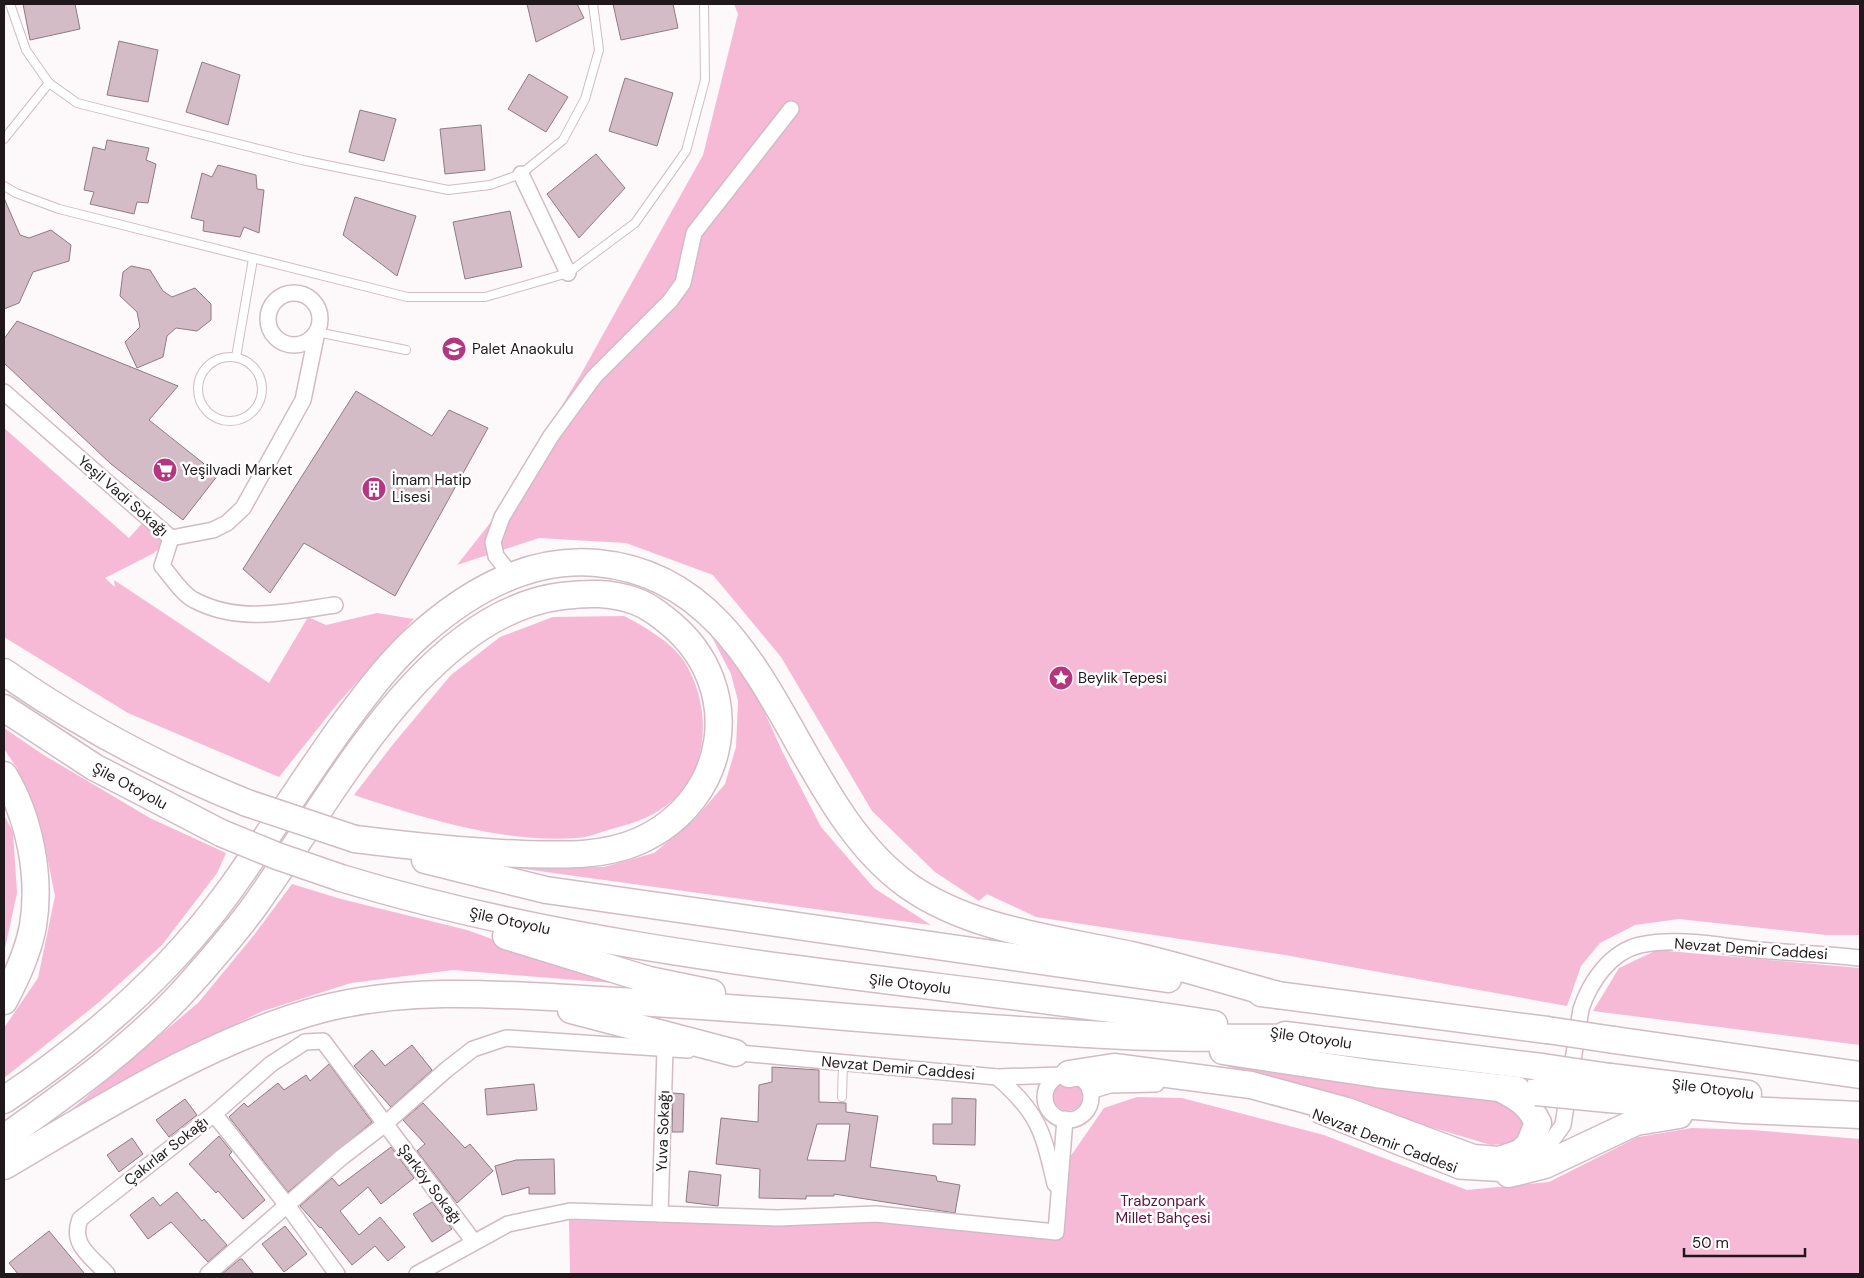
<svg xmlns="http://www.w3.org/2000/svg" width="1864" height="1278" viewBox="0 0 1864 1278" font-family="'DM Sans',sans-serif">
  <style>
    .green { fill: #f6bad6 }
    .building { fill: #d3bcc6; stroke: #907b84; fill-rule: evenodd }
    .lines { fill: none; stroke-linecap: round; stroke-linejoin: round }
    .lane-casing { stroke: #d2bbc5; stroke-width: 10 }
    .street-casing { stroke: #d2bbc5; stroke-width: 18 }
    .highway-casing { stroke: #d2bbc5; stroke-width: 29 }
    .lane { stroke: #fff; stroke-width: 8 }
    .street { stroke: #fff; stroke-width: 15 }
    .highway { stroke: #fff; stroke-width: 26 }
    .highway-bridge-casing { stroke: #d2bbc5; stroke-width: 29; stroke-linecap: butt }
    .highway-bridge { stroke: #fff; stroke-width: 26 }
    .labels { text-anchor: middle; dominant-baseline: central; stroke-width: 5; stroke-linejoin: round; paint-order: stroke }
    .poi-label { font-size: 15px; fill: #21181c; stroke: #fff; text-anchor: start }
    .street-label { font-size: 15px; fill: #21181c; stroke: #fff }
    .park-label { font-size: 15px; fill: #5b123e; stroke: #fff }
  </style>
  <rect width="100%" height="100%" fill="#fdf8fa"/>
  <g class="green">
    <path d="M734,4h1126v931h-34l-147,-16 -44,6 -35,18 -19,23 -14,40 -282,-51 -249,-38 -49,-23 -8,7 -44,-29 -63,-61 -91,-154 -68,-82 -87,-32 -87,-5 -82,27 37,-47 87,-144 122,-219 35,-141z"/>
    <path d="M4,428l125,110 18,-20 24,20 -17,15 -49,25 10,9 -1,-7 155,103 39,-66 18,8 51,-12 37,6 -75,83 -60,75 -151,-64 -124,-76z"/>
    <path d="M624,616c21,11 46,25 60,45 28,44 27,111 -17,144 -18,14 -37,19 -59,25 -10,3 -22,8 -32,8 -76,5 -152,-20 -222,-43l40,-52 57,-68 49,-38 53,-20z"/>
    <path d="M712,637l38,43 33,73 38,74 53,61 57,37 -414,-57 87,-1 50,-14 41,-34 30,-35 11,-37 2,-46 -7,-27z"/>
    <path d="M4,728l38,26 108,64 76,35 -9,20 -55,72 -64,58 -94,75v-50l34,-50 17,-82 -14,-70 -24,-58 -13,-19z"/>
    <path d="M4,815l9,17 4,61 -13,60z"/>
    <path d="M292,884l49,15 126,31 146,53 -160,-13 -102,13 -88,28 -74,35 -130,74 139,-117 56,-68z"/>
    <path d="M1657,950l203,18v77l-267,-34 26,-43z"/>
    <path d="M1223,1065l280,31 20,19 3,18 -11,10 -24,2z"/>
    <circle cx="1068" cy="1096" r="15"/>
    <path d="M1137,1097l45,1 142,37 143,55 82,-8 89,-45 54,-9 60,2 108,9v135h-1290l-1,-54 174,4 114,-4 201,19 12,-82 34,-49z"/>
  </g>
  <g class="building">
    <path d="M23,4h52l5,25 -50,11z"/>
    <path d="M527,4h50l7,14 -48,24z"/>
    <path d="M613,4h60l5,24 -57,12z"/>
    <path d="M119,41l39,9 -10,52 -41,-7z"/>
    <path d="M202,62l38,13 -12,50 -42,-13z"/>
    <path d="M529,74l39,23 -22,35 -38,-23z"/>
    <path d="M625,78l48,15 -16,53 -48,-15z"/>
    <path d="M360,110l36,9 -12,42 -35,-9z"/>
    <path d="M481,125l4,45 -40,4 -5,-45z"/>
    <path d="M107,140l42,8 -3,12 10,4 -8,39 -11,-1 -3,12 -44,-10 4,-12 -10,-2 9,-43 12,3z"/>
    <path d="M596,154l29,34 -46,50 -32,-44z"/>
    <path d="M218,165l38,10 1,14 7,1 -5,43 -15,-6 -4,10 -37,-6 1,-10 -13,-3 11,-45 10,4z"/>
    <path d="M355,197l61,19 -19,60 -54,-41z"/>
    <path d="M4,198l16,37 9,3 22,-8 20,15 -2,16 -36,11 -14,31 -15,6z"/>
    <path d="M510,211l12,56 -57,12 -12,-57z"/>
    <path d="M131,266l19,4 13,21 9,6 23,-9 16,16v16l-14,11 -21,-3 -9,8 -4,21 -26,11 -12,-26 15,-15 -3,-15 -17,-16 3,-24z"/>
    <path d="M17,321l161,65 -29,34 69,55 -35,45 -72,-56 -107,-101v-24z"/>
    <path d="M356,391l76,45 17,-26 39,18 -93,168 -91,-53 -34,50 -27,-24z"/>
    <path d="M412,1045l20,25 -41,37 -37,-41 18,-16 13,16z"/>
    <path d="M329,1064l43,58 -84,70 -59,-75 15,-14 4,4 30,-24 6,7 22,-15 4,6z"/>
    <path d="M772,1067l47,3v32l27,1v9l32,4 -8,51 66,9 1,5 23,4 -5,28 -121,-19v2h-28v3l-47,-1 1,-29 -44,-5 5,-46 37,4 1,-37 13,-3zM817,1124h33l-5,37 -38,-1z"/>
    <path d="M534,1084l3,26 -50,5 -2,-26z"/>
    <path d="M673,1093l11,1 -1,38h-11z"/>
    <path d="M952,1098l24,1 -1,46 -42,-1v-20h19z"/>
    <path d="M185,1099l12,16 -28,22 -13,-17z"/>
    <path d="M423,1103l42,45 5,-4 23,27 -36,32 -40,-52 8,-7 -22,-24z"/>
    <path d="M219,1136l13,16 -3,3 36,45 -22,19 -25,-28 -2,2 -27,-29z"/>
    <path d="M132,1138l11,16 -24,18 -12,-17z"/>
    <path d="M391,1147l23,31 -33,26 -13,-17 -28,24 19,24 21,-18 25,30 -17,14 -13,-15 -23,19 -31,-38 -1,1 -20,-22 32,-28 7,8z"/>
    <path d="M554,1159l1,35h-26v-7l-27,8 -7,-29 21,-6z"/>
    <path d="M689,1171l32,4 -3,31 -32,-4z"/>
    <path d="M177,1192l25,29 2,-2 23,26 -19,17 -37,-40 -23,17 -18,-24 23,-18 7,9z"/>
    <path d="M432,1202l20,27 -20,13 -19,-28z"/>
    <path d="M285,1226l22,28 -23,18 -22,-28z"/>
    <path d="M49,1231l36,43h-67l-9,-11z"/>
    <path d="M240,1259h2l12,15h-32z"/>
  </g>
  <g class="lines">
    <defs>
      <g id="lane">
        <path d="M10,4l16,46 23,33 28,20 225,57 146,30 42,-5 31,-11 42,-34 22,-41 14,-49 -6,-46"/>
        <path d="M4,139l45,-56"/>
        <path d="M4,186l12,7 43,16 348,88h78l83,-24 67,-50 51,-72 19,-71 -1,-76"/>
        <path d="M317,332l89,18"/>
        <circle cx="230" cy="389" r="32"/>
        <path d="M236,357l17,-98"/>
        <path d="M842,1097l1,-34"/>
      </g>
      <g id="street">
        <path d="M521,174l47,99"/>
        <circle cx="294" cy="319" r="26"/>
        <path d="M4,392l167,146"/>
        <path d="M171,538l42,-8 14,-7 16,-15 60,-108 14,-68"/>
        <path d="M171,538l-9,28c9,10 20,28 32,34 45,24 93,12 141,5"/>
        <path d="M512,576l-16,-20 -3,-14 9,-25 49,-81 43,-59 76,-76 13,-18 11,-50 97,-124"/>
        <path d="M729,1052l268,25 64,-2"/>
        <circle cx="1068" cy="1097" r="23"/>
        <path d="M997,1077c42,36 46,55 58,107"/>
        <path d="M1090,1091l20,-6 46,-1"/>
        <path d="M214,1114l73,91 50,69"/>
        <path d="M1318,1115l141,56 50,3 31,-17 23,-32 18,-116c9,-27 29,-57 59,-64 38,-8 80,1 118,5 34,3 68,4 102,8"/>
        <path d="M660,1214l5,-165"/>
        <path d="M107,1274c-16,-18 -37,-29 -27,-55l134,-105 57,-50 34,-22 18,-1 151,201"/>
        <path d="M208,1274l134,-117 43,-33 61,-54 27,-21 33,-11 182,12"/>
        <path d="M417,1274l91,-50 62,-13 208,7 98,-4 180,18 9,-113"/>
      </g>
      <g id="highway">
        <path d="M4,672c77,54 156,96 243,131"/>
        <path d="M4,708l90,59 127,66"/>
        <path d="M4,775c26,43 37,102 29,151 -5,27 -17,52 -29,75"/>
        <path d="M425,860l121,30 622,89"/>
        <path d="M341,878c283,86 582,100 873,146"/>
        <path d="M506,936l143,44 63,13"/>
        <path d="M1261,993l286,37"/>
        <path d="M571,1010l164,43"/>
        <path d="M1285,1035l257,32"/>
        <path d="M1614,1040l246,35"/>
        <path d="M1223,1051l153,23 141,16"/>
        <path d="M1069,1074l45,-7 137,18 96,26 126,47 26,2 21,-7 9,-8 9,-22c-9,-19 -20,-26 -38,-35"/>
        <path d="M1610,1077l138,17"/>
        <path d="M1608,1099l136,11 116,5"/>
        <path d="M4,1100c84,-56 161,-122 222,-205 41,-56 78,-117 119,-173 24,-32 47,-63 77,-89 49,-43 109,-76 175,-70 176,16 188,234 310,322 63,45 151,54 224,70 49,11 98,27 147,40"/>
        <path d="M4,1138c65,-46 133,-94 186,-154 23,-26 46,-52 66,-80 74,-103 168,-291 306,-308 25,-3 49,-4 73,5 14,5 25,14 36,23 76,64 58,177 -32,217 -36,16 -77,14 -116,13 -57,-2 -112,-8 -168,-15"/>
        <path d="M4,1166c99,-58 206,-127 318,-157 86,-22 174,-15 261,-10 76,4 152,9 228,15 105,9 210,17 315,22 58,3 117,1 175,2"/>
        <path d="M1509,1174l36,-9 91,-43 43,-7"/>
      </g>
    </defs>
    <use href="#lane" class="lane-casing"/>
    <use href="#street" class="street-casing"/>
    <use href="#highway" class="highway-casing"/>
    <use href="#lane" class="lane"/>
    <use href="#street" class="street"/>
    <use href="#highway" class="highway"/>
    <defs>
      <g id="highway-bridge">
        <path d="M247,803l108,36"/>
        <path d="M221,833l56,23 64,22"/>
        <path d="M1547,1030l67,10"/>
        <path d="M1542,1067l68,10"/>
        <path d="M1536,1092l72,7"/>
      </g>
    </defs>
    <use href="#highway-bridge" class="highway-bridge-casing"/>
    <use href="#highway-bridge" class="highway-bridge"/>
  </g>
  <defs>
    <symbol id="school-disc" viewBox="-11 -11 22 22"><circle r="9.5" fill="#b63581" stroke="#fff"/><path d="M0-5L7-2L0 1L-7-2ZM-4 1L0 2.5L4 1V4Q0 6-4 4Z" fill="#fff"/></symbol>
    <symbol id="supermarket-disc" viewBox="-11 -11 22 22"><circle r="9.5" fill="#b63581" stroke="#fff"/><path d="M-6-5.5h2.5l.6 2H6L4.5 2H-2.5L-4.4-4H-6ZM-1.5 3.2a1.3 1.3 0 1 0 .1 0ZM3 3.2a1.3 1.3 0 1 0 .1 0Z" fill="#fff"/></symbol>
    <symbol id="building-disc" viewBox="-11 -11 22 22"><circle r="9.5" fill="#b63581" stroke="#fff"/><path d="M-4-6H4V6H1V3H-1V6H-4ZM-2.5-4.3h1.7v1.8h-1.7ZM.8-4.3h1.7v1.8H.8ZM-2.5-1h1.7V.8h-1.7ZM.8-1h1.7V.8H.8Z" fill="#fff"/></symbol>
    <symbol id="sight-disc" viewBox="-11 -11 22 22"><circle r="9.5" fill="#b63581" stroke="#fff"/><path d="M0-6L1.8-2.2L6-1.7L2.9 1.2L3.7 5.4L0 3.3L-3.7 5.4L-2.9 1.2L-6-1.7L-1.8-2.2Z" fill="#fff"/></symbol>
  </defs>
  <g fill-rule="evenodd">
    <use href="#school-disc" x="440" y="335" width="28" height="28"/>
    <use href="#supermarket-disc" x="151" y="456" width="28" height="28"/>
    <use href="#building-disc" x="360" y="475" width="28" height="28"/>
    <use href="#sight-disc" x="1047" y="664" width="28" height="28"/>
  </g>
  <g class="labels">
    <g class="poi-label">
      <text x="472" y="349">Palet Anaokulu</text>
      <text x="182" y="470">Yeşilvadi Market</text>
      <text x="392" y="480">İmam Hatip<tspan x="392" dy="17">Lisesi</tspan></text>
      <text x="1078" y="678">Beylik Tepesi</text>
    </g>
    <g class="street-label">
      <text transform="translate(123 496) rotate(41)">Yeşil Vadi Sokağı</text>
      <text transform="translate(130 786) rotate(28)">Şile Otoyolu</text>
      <text transform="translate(510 921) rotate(12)">Şile Otoyolu</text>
      <text transform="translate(1751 949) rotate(4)">Nevzat Demir Caddesi</text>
      <text transform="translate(910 984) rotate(7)">Şile Otoyolu</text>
      <text transform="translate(1311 1038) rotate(8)">Şile Otoyolu</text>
      <text transform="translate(898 1068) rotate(5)">Nevzat Demir Caddesi</text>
      <text transform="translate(1713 1089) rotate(7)">Şile Otoyolu</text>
      <text transform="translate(663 1131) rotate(-88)">Yuva Sokağı</text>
      <text transform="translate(1385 1141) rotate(21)">Nevzat Demir Caddesi</text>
      <text transform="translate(166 1151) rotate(-38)">Çakırlar Sokağı</text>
      <text transform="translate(430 1184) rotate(53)">Şarköy Sokağı</text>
    </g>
    <g class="park-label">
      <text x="1163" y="1201">Trabzonpark<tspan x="1163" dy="17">Millet Bahçesi</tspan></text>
    </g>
  </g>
  <rect width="1864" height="1278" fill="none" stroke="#21181c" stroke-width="10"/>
  <path d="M1684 1248v8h121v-8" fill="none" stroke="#21181c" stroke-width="2.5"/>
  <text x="1692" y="1248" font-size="15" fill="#21181c" stroke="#ffffff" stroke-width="4" paint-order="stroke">50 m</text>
</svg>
